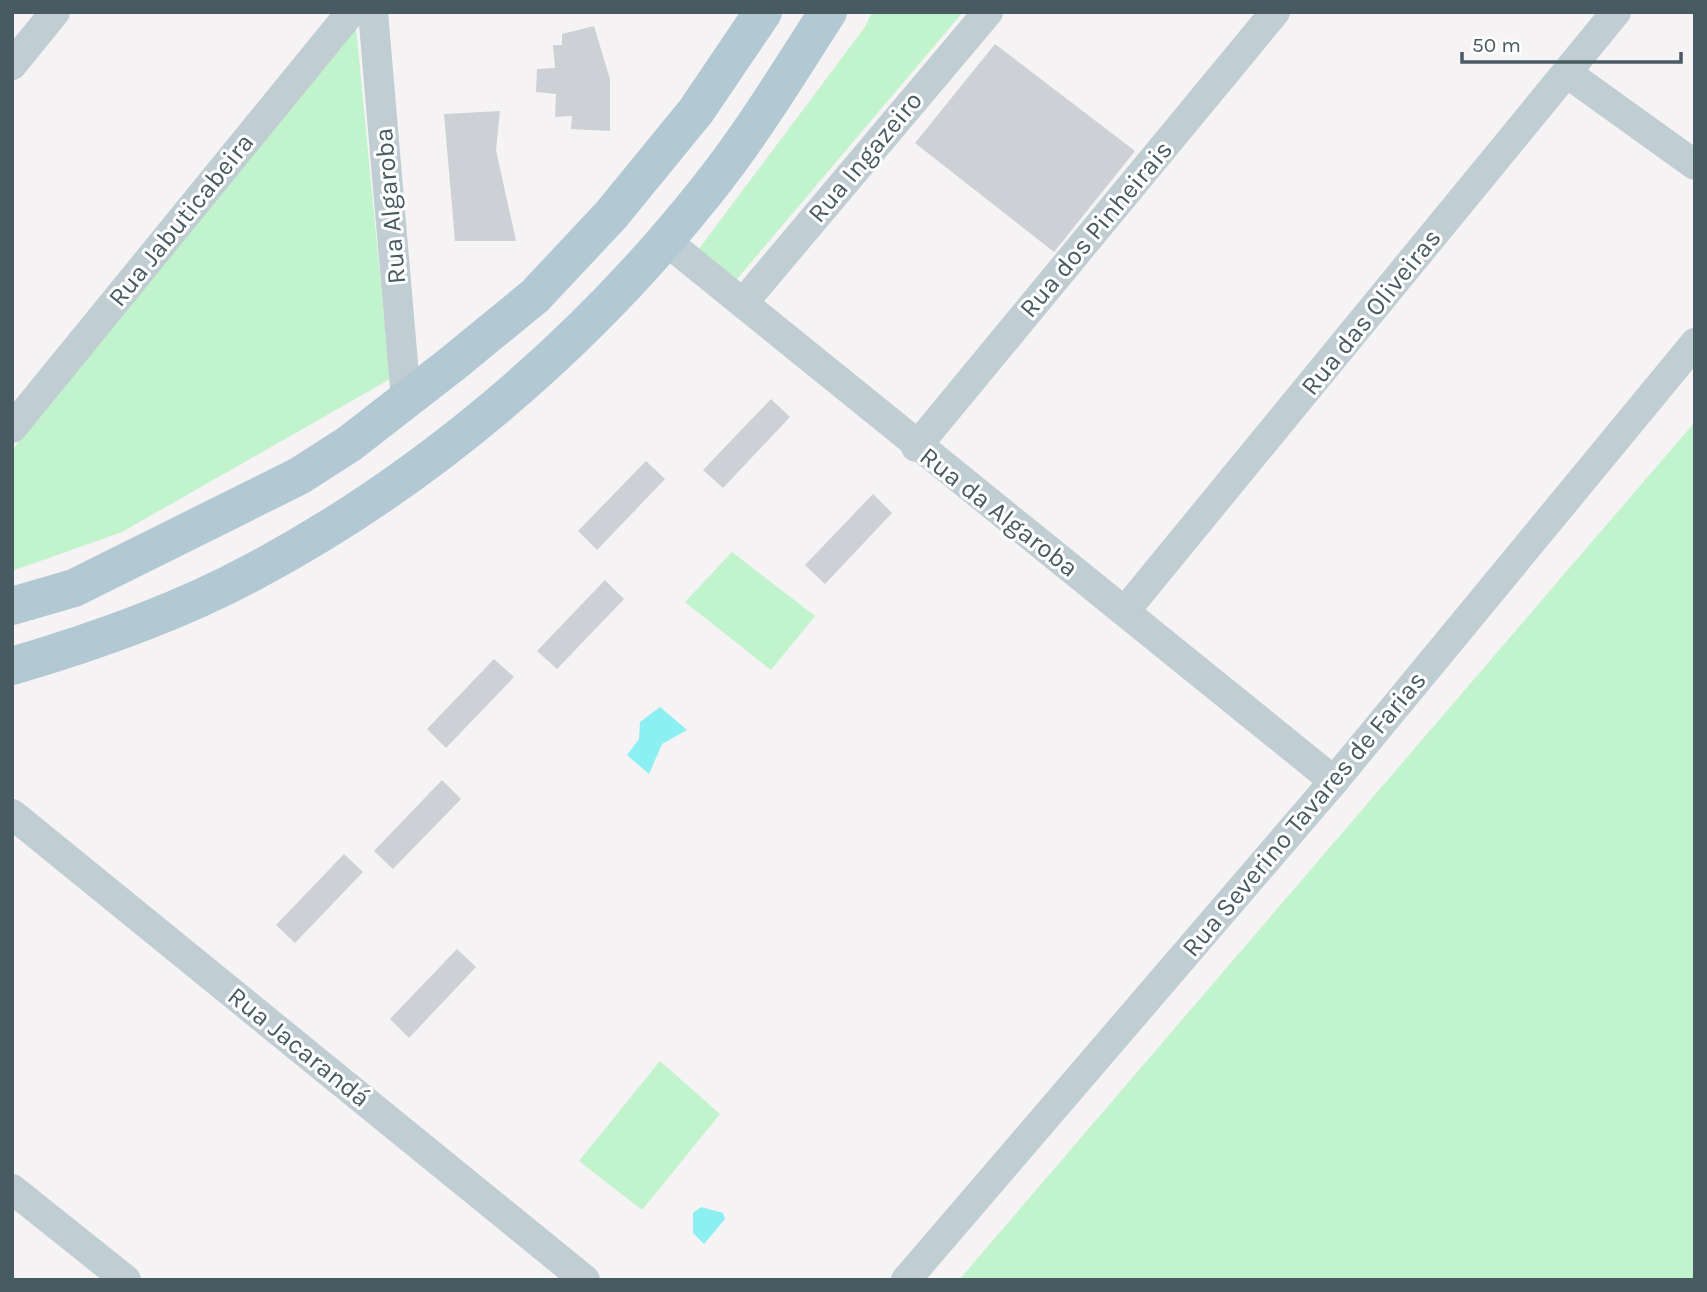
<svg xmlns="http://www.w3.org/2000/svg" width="1707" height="1292" viewBox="0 0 1707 1292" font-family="Karla,sans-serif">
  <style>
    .green { fill: #c1f3cc }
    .water { fill: #8ceff2 }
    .building { fill: #cdd1d5 }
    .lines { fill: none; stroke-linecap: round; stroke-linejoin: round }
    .minor { stroke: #c0cdd3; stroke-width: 30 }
    .major { stroke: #b2c8d2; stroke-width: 38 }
    .labels { text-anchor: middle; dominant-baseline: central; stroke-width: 6; stroke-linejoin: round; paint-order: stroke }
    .street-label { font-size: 26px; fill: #495b62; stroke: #fff }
  </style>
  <rect width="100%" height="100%" fill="#f5f3f3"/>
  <g class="green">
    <path d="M872,12h91l-226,267 -39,-29 167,-223z"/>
    <path d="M356,27l34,352 -268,153 -110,39v-121z"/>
    <path d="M1695,422v858h-736l631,-736z"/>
    <path d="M732,552l83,64 -44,54 -86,-68z"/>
    <path d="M660,1061l60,53 -78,96 -63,-49z"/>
  </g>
  <g class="water">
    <path d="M660,707l27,23 -25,14 -13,30 -22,-19 12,-16 1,-17z"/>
    <path d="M701,1207l22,6 2,6 -21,25 -11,-11v-20z"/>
  </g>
  <g class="building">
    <path d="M594,26l16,53v52l-39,-2 1,-13 -17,1 1,-23 -20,-2 1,-23 18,-1 -2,-23h9v-11z"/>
    <path d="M995,44l140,107 -81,101 -139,-109z"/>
    <path d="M500,111l-4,39 20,91h-61l-11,-127z"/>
    <path d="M771,399l19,18 -67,71 -20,-18z"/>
    <path d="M646,461l19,18 -68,71 -19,-19z"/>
    <path d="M873,494l19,19 -67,71 -20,-19z"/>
    <path d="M605,580l19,19 -67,70 -20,-18z"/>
    <path d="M494,659l20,18 -68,71 -19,-19z"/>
    <path d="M442,780l19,19 -68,70 -19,-18z"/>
    <path d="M344,854l19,18 -68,71 -19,-18z"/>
    <path d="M457,949l19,18 -67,71 -19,-19z"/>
  </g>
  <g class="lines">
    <g class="minor">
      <path d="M373,12l33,387"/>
      <path d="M12,65l43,-53"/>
      <path d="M1567,73l128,92"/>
      <path d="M666,241l668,540"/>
      <path d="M743,303l245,-291"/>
      <path d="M12,428l339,-416"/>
      <path d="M916,447l359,-435"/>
      <path d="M1125,611l491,-599"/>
      <path d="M12,814l573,466"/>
      <path d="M12,1189l114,91"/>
      <path d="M906,1280l428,-499 361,-438"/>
    </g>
    <g class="major">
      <path d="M12,606l62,-18 225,-112 50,-32 103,-80 83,-68 76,-81 85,-104 67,-99"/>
      <path d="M12,666c82,-24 165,-53 241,-94 173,-92 332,-228 454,-382 45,-56 82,-118 121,-178"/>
    </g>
  </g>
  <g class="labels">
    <g class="street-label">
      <text transform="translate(865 157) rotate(-50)">Rua Ingazeiro</text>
      <text transform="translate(390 206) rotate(-95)">Rua Algaroba</text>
      <text transform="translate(181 220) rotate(-51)">Rua Jabuticabeira</text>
      <text transform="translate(1096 229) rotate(-50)">Rua dos Pinheirais</text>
      <text transform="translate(1371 312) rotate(-51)">Rua das Oliveiras</text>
      <text transform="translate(999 512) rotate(38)">Rua da Algaroba</text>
      <text transform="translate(1304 814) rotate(-50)">Rua Severino Tavares de Farias</text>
      <text transform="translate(299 1047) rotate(39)">Rua Jacarandá</text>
    </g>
  </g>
  <rect width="1707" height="1292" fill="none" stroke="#495b62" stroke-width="28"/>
  <path d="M1462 52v10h219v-10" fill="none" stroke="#495b62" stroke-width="3.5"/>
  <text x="1472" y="52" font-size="21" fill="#495b62" stroke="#ffffff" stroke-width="5" paint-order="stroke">50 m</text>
</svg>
